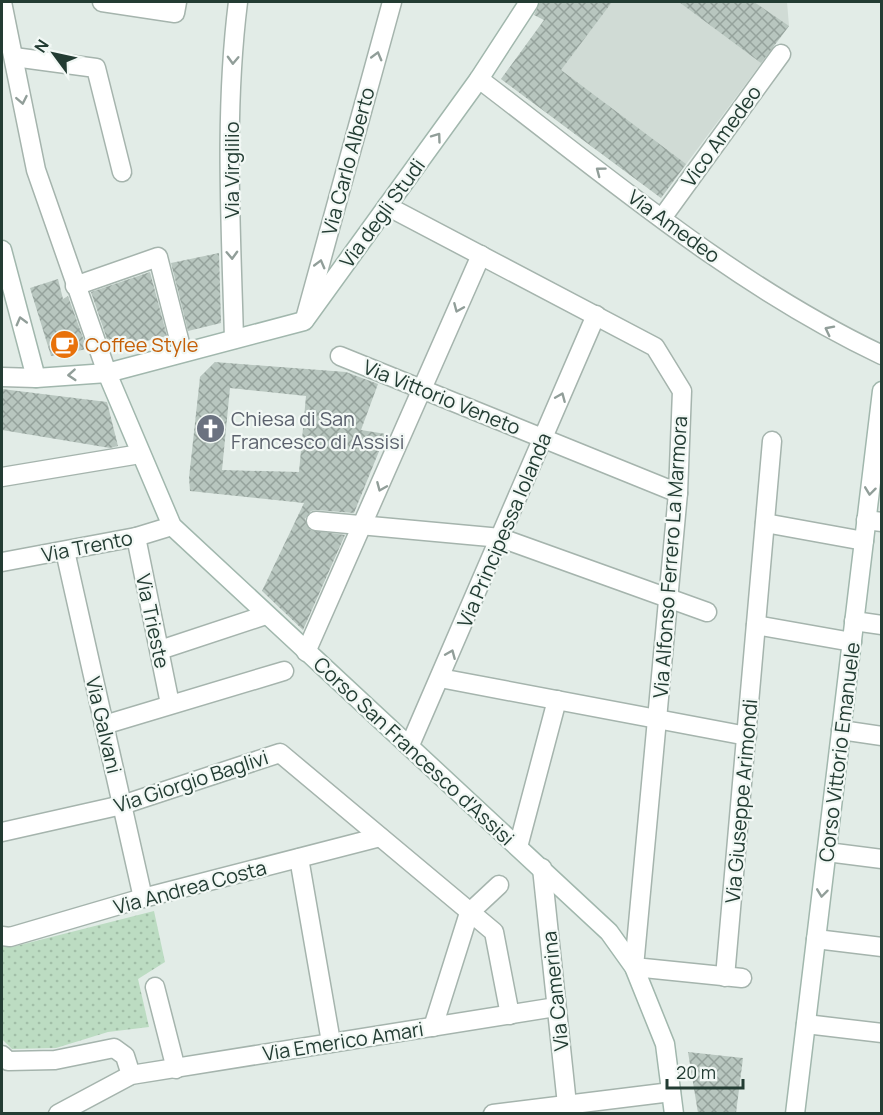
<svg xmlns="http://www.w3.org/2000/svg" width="883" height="1115" viewBox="0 0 883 1115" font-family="Manrope,sans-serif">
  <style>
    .built { fill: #d0dbd5 }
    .park { fill: url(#park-dots) }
    .building { fill: url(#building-cross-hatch); fill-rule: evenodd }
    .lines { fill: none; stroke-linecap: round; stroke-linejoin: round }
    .street-casing { stroke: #a5b4ad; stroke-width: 21 }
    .secondary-casing { stroke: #a1b7ad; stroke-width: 21 }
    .street { stroke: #fff; stroke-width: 18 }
    .secondary { stroke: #fff; stroke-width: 18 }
    .oneway { stroke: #919e99 }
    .labels { text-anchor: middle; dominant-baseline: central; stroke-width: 4.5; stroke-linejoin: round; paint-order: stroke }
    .street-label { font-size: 20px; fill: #233c33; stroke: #f2f8f5 }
    .food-label { font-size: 20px; fill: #c56008; stroke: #f2f8f5; text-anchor: start }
    .worship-label { font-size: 20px; fill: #5b616d; stroke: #f2f8f5; text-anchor: start }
  </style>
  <defs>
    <pattern id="park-dots" width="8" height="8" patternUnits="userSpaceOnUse" patternTransform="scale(1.5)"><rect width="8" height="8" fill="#bcdcc2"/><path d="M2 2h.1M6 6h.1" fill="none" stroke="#a1bea7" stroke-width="1.8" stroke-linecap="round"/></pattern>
    <pattern id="building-cross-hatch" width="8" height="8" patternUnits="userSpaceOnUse" patternTransform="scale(1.5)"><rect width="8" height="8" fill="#b8c6bf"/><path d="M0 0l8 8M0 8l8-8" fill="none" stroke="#95a29c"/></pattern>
  </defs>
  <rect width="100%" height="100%" fill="#e2ece7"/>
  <path class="built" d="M558,2h229l2,24 -128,172 -160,-119z"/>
  <path class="park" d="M154,911l11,51 -27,17 11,48 -41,5 -52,16 -44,1 -10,-10v-93l10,1z"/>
  <g class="building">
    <path d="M540,2h72l-51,68 125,94 -25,34 -160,-119 43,-59 -10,-5z"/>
    <path d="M679,2h75l35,24 -28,37z"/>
    <path d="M219,253l2,70 -33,8 -17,-68z"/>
    <path d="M150,272l17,64 -54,13 -4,-4 -18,-53z"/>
    <path d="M58,279l5,20 5,-3 19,53 -36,7 -21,-68z"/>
    <path d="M215,362l131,10 32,12 -17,46 25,4 -32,79 -38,-3 -5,1 -6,8 5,11 35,5 -42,95 -41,-39 42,-88 -114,-12 -1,-13 11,-101zM230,388l76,8 -7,76 -77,-2z"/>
    <path d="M2,389l105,13 11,44 -8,2 -108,-18z"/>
    <path d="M688,1052l55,6 -7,55h-38z"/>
  </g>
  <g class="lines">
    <defs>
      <g id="street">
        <path d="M2,2l34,168 71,203"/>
        <path d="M102,2l73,11 2,-11"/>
        <path d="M14,57l82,11 26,104"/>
        <path d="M479,79c129,98 255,206 403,276"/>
        <path d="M387,206l268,141 27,44 -4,102 -44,474 108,11"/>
        <path d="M662,218l119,-164"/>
        <path d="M75,286l83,-29 24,94"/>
        <path d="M305,319l87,-317"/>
        <path d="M234,339c-3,-112 -10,-226 4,-337"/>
        <path d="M340,356l338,137"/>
        <path d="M2,377l34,1"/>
        <path d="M2,477l138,-23"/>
        <path d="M866,520l16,2"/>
        <path d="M316,521l185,17 206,74"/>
        <path d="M765,523l99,18"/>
        <path d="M136,537l34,167"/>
        <path d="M65,551l78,347"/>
        <path d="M2,562l134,-25 36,-11"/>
        <path d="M854,621l28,4"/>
        <path d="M756,625l96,17"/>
        <path d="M160,650l106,-35"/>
        <path d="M306,652l175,-397"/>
        <path d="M440,678l307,58"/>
        <path d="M104,725l180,-54"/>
        <path d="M841,730l41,6"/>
        <path d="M410,745l186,-430"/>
        <path d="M2,832l120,-27 158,-52 214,179 16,83"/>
        <path d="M518,847l39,-147"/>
        <path d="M827,852l55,7"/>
        <path d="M299,858l32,184"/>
        <path d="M542,868l26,246"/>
        <path d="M2,936l8,1 133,-39 237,-61"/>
        <path d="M816,939l66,8"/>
        <path d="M725,977l47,-536"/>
        <path d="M155,987l21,82"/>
        <path d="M806,1024l76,9"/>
        <path d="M433,1027l36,-114 30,-28"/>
        <path d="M2,1055l6,6 47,-1 59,-12 11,8 6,19"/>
        <path d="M58,1114l73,-39 425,-68"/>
        <path d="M493,1114l178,-22"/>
      </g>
      <g id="secondary">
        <path d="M2,250l34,128 71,-5 197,-52 175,-242 50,-77"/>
        <path d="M107,373l65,153 437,406 25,35 31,77 9,70"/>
        <path d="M795,1114l87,-723"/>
      </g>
    </defs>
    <use href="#street" class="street-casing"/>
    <use href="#secondary" class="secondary-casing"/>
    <use href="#street" class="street"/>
    <use href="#secondary" class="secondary"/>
  </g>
  <defs><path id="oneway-chevron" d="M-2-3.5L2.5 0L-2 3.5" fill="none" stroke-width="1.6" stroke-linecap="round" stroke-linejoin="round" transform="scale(1.5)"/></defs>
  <g class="oneway">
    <use href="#oneway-chevron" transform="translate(377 56) rotate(-75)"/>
    <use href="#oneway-chevron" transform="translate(233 60) rotate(92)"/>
    <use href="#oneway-chevron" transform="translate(22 100) rotate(79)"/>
    <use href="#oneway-chevron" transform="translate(437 137) rotate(-54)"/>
    <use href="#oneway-chevron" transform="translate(600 171) rotate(-143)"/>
    <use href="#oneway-chevron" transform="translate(232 255) rotate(88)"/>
    <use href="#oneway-chevron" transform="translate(320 264) rotate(-75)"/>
    <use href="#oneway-chevron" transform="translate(458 308) rotate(113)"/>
    <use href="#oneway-chevron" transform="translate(21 321) rotate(-105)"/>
    <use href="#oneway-chevron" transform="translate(829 330) rotate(-153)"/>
    <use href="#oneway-chevron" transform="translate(72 375) rotate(176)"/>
    <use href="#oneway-chevron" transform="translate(561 397) rotate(-67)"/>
    <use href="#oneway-chevron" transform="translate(381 487) rotate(113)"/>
    <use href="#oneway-chevron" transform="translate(870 491) rotate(97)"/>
    <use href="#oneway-chevron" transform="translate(451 654) rotate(-67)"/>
    <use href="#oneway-chevron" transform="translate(822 893) rotate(97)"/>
  </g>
  <defs>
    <symbol id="cafe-disc" viewBox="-11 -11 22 22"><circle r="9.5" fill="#e8710a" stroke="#f2f8f5"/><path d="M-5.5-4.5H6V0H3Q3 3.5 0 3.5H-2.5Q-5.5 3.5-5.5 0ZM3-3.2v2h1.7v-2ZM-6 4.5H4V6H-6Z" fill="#fff"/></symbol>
    <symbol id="church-disc" viewBox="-11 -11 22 22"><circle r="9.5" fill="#6b7280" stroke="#f2f8f5"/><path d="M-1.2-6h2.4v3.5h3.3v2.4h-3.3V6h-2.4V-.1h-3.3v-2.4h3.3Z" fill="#fff"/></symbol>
  </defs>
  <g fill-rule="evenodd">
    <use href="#cafe-disc" x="48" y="328" width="33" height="33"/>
    <use href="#church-disc" x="194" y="412" width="33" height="33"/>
  </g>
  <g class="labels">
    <g class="street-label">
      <text transform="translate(721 136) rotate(-54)">Vico Amedeo</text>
      <text transform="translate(348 161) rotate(-75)">Via Carlo Alberto</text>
      <text transform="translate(231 170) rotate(-90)">Via Virglilio</text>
      <text transform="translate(382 213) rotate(-54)">Via degli Studi</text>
      <text transform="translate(674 226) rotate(36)">Via Amedeo</text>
      <text transform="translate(442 397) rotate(22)">Via Vittorio Veneto</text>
      <text transform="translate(504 530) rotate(-67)">Via Principessa Iolanda</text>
      <text transform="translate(87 546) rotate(-11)">Via Trento</text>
      <text transform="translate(670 557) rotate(-86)">Via Alfonso Ferrero La Marmora</text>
      <text transform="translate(153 621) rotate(78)">Via Trieste</text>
      <text transform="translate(104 725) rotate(77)">Via Galvani</text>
      <text transform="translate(414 751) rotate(43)">Corso San Francesco d'Assisi</text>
      <text transform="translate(839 752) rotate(-83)">Corso Vittorio Emanuele</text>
      <text transform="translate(191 781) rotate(-18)">Via Giorgio Baglivi</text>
      <text transform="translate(741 801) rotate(-85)">Via Giuseppe Arimondi</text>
      <text transform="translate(190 887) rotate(-15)">Via Andrea Costa</text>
      <text transform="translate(555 991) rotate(-96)">Via Camerina</text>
      <text transform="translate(343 1041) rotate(-9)">Via Emerico Amari</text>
    </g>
    <g class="food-label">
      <text x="85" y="344">Coffee Style</text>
    </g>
    <g class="worship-label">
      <text x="231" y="418">Chiesa di San<tspan x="231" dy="23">Francesco di Assisi</tspan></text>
    </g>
  </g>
  <rect width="883" height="1115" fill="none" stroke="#233c33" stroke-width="6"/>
  <g transform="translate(54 54) rotate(303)" stroke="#f2f8f5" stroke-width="4.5" paint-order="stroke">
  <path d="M0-4.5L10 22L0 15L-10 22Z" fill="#233c33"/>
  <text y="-9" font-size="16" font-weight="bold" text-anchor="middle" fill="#233c33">N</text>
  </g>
  <path d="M667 1079v9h76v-9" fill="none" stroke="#233c33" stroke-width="3"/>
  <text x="676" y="1079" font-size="18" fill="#233c33" stroke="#f2f8f5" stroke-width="4.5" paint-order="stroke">20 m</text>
</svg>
